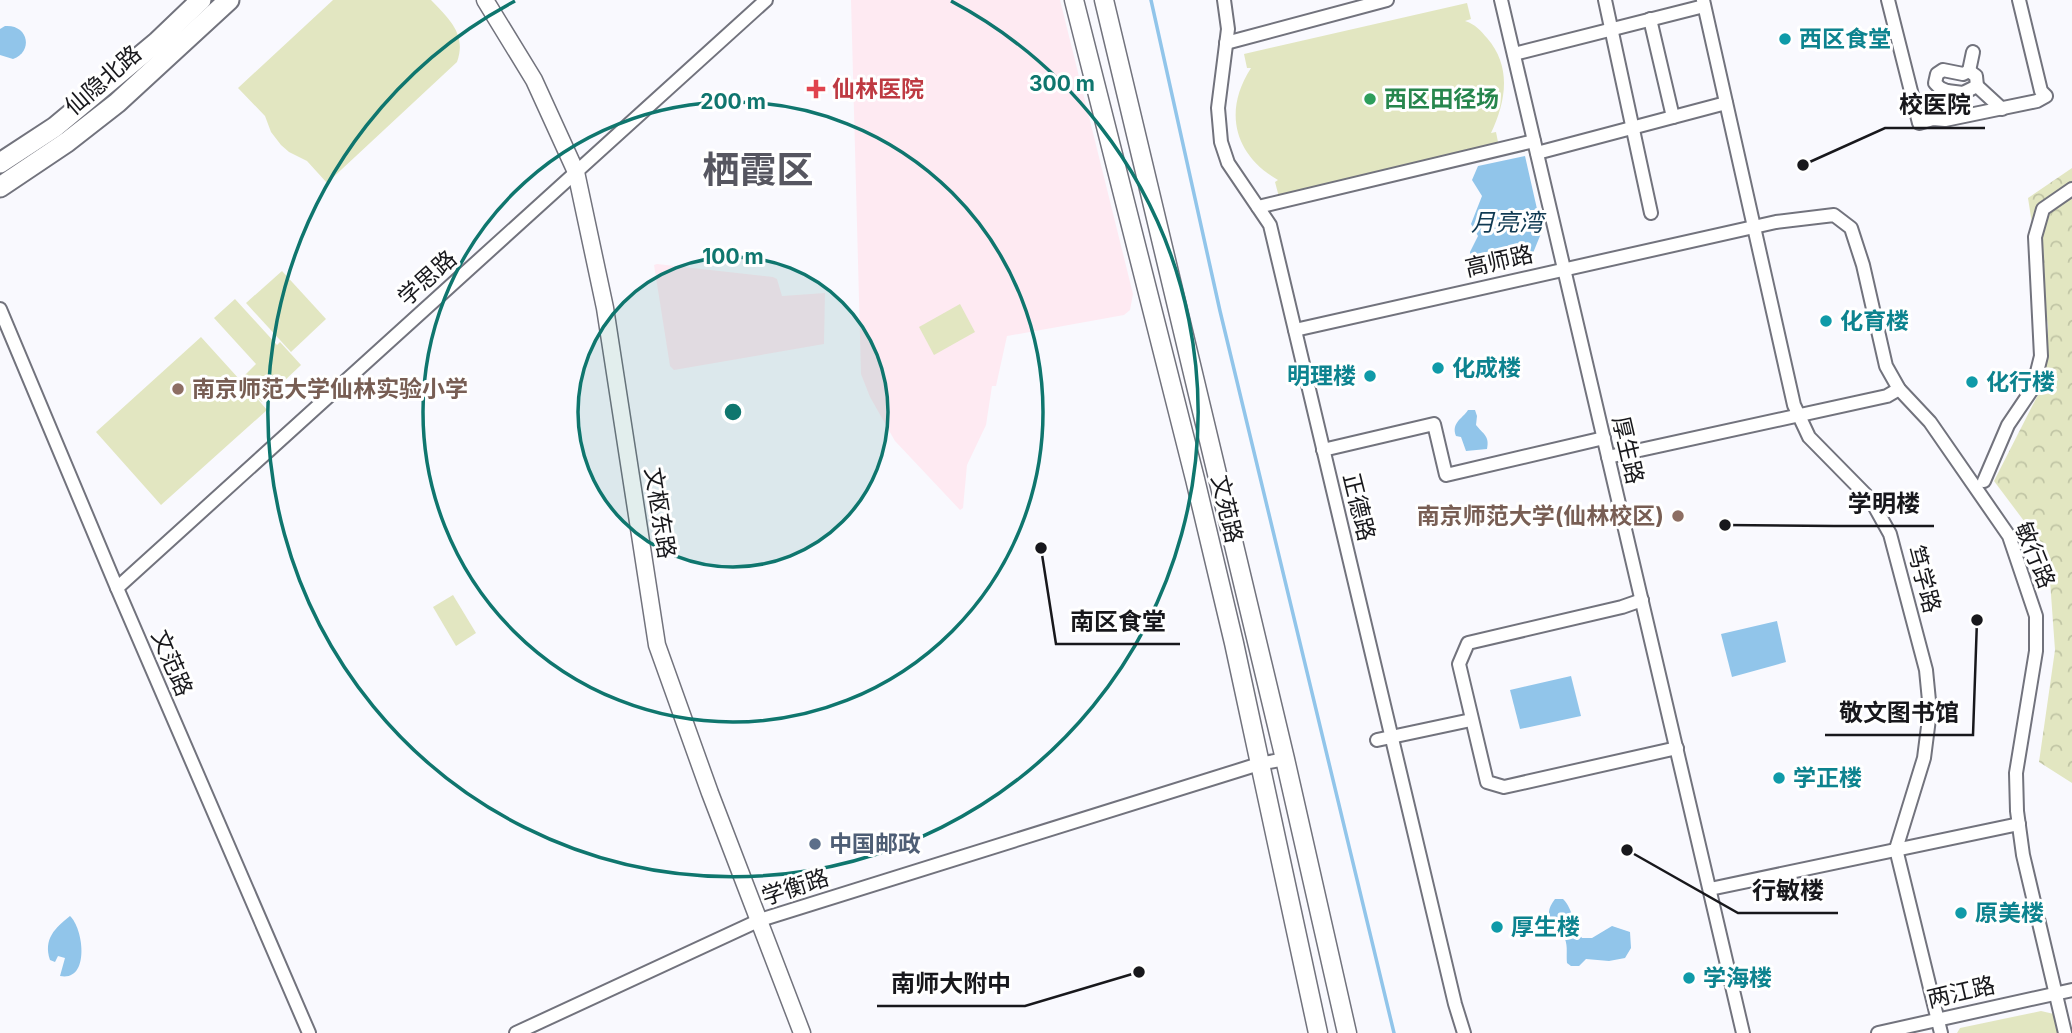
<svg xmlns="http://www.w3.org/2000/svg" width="2072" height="1033" viewBox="0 0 2072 1033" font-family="Inter,'Noto Sans SC',sans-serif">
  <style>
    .commercial { fill: #feeaf2 }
    .forest { fill: url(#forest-crowns) }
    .park { fill: #e2e6c1 }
    .water { fill: #91c5ea }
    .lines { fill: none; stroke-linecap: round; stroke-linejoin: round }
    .stream { stroke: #91c5ea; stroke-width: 3.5 }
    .minor-casing { stroke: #72737d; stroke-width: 16 }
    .tertiary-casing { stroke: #72737d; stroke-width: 19 }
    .secondary-casing { stroke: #72737d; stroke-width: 21 }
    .primary-casing { stroke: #72737d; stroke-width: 23 }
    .minor { stroke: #fff; stroke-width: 12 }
    .tertiary { stroke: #fff; stroke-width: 16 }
    .secondary { stroke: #fff; stroke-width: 18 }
    .primary { stroke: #fff; stroke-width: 19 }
    .ring { fill: none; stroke: #0f766e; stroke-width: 3.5 }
    .culture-dot { fill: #0f9aa8; stroke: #fff; stroke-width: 2.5 }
    .health-dot { fill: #e0444e; stroke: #fff; stroke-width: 2.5 }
    .leisure-dot { fill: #2e9e5b; stroke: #fff; stroke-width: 2.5 }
    .education-dot { fill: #8d6e63; stroke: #fff; stroke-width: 2.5 }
    .service-dot { fill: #5c6f8a; stroke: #fff; stroke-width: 2.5 }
    .labels { text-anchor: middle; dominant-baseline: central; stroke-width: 6; stroke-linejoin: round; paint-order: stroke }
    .culture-label { font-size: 23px; font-weight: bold; fill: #0d838f; stroke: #fff; text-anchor: start }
    .street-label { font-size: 23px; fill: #18181c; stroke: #fff }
    .health-label { font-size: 23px; font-weight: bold; fill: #be3a42; stroke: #fff; text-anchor: start }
    .leisure-label { font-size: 23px; font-weight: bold; fill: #27864d; stroke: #fff; text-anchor: start }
    .education-label { font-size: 23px; font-weight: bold; fill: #785e54; stroke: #fff; text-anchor: start }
    .service-label { font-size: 23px; font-weight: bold; fill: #4e5e75; stroke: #fff; text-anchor: start }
    .water-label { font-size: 24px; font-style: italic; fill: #103a53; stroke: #fff }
    .town-label { font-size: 37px; font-weight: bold; fill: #565660; stroke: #fff }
    .centre { fill: #0f766e; stroke: #fff; stroke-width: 3.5 }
    .ring-label { font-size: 21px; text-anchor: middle; font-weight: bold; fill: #0f766e; stroke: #fff; stroke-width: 6; stroke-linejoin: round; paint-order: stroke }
    .leader { fill: none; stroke: #18181c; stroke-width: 2.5 }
    .callout-dot { fill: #18181c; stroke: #fff; stroke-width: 2.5 }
    .callout-label { font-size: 24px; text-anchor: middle; font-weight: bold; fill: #18181c; stroke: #fff; stroke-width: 6; stroke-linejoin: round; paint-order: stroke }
  </style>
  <defs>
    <pattern id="forest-crowns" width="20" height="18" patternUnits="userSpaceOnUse" patternTransform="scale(1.75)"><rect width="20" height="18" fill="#e2e6c1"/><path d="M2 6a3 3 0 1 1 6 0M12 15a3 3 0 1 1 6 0" fill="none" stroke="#c1c5a5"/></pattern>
  </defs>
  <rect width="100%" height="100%" fill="#f9f9fe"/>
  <g class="commercial">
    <path d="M851,0h209l73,294 -3,16 -6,5 -117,21 -11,50h-4l-6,39 -19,40 -4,43 -3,2 -65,-69 -25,-44 -9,-23z"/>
    <path d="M657,264l116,13 4,2 5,17 43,-3 -1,51 -150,26 -4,-4 -16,-101z"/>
  </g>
  <path class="forest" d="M2072,168v615l-33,-21 16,-112 -7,-97 -54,-72 51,-100 3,-55 -20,-128z"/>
  <g class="park">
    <path d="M333,0h98c18,19 36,34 26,62l-130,121 -20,-22 -18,-9 -8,-7 -10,-13 -6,-16 -27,-28z"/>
    <path d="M1467,3l4,16 -6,2c10,3 16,10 22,17 25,29 19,63 4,95l5,-1 3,15 -220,50 -4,-15 3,-2c-44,-25 -55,-69 -27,-112h-4l-3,-14z"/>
    <path d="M282,271l44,48 -35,33 -45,-49z"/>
    <path d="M235,299l42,46 3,-3 21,23 -39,37 -12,-12 17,20 -106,95 -65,-73 105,-95 39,43 16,-16 -42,-46z"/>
    <path d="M960,304l15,28 -41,23 -15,-28z"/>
    <path d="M453,595l23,38 -20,13 -23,-39z"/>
    <path d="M2041,1011l13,3 6,19h-103l3,-5z"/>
  </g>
  <g class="water">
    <path d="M5,26c23,-2 29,25 8,33l-13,-4v-26z"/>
    <path d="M1525,156l17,75 -9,22 -7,8 -53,10 -3,-19 8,-16 -7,-12 11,-28 -10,-16 6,-14z"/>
    <path d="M1468,410h7l2,6 -1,9c7,9 14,11 11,24l-21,2 -5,-14 -5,-1c-5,-13 6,-17 12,-26z"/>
    <path d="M1777,621l9,41 -54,15 -11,-43z"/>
    <path d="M1571,676l10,40 -61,13 -10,-39z"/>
    <path d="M1555,899h8c11,11 9,26 19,39h10l20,-12 18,6 1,16 -6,10 -16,3 -23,-2 -7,7h-8l-4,-3c-1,-8 1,-16 -2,-24 -6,-17 -26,-19 -10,-40z"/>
    <path d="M70,916c14,13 20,66 -10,60l5,-18 -7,-2 -3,6 -5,-2c-7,-21 5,-32 20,-44z"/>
  </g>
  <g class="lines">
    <path class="stream" d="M1151,0l69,311 174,722"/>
    <defs>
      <g id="minor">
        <path d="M1224,0l4,29 -10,79 3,34 7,21 42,62 185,779 9,29"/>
        <path d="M1501,0l242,1033"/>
        <path d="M1605,0l46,213"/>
        <path d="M1703,0l91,405 15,32 62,63 19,34 36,136 4,41 -6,47 -28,91 45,184"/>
        <path d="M1888,0l31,123 14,-4 12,1 92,-19 9,-5 -5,-5 -22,-91"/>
        <path d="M1650,19l23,98"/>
        <path d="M1226,43l161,-43"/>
        <path d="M1514,54l190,-48"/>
        <path d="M1969,71l4,-19"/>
        <path d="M1947,91l-7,-3 -5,-5 2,-9 6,-4 20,4 6,-3 7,5 1,10"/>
        <path d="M1937,119l10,-28 16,2 14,-7 25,23"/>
        <path d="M1537,153l189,-50"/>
        <path d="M1258,207l276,-66"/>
        <path d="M0,309l117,279 192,445"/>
        <path d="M1295,330l481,-108 58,-7 17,13 12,37 23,101 13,23 31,33 79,114 27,80v35l-20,122 1,38 6,44 42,178"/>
        <path d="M1323,450l111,-26 12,51 158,-37"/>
        <path d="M1608,457l279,-61 12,-7"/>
        <path d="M1984,481l24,-56 25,-37 8,-32 -6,-119 8,-28 29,-20"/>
        <path d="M117,588l649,-588"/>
        <path d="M1642,600l-20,7 -154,36 -9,21 28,118 17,5 173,-39"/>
        <path d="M1377,740l94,-20"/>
        <path d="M1710,889l309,-65"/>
        <path d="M516,1033l244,-113 499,-156 26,-5"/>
        <path d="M1878,1033l194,-43"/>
      </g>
      <path id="tertiary" d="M485,0l49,80 42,92 29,136 52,337 53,148 92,240"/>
      <g id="secondary">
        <path d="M1074,0l121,479 39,164 84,390"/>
        <path d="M1104,0l181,759 62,274"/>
      </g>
      <g id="primary">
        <path d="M0,163l55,-36 102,-85 44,-42"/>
        <path d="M0,187l67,-45 50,-39 112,-103"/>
      </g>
    </defs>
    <use href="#minor" class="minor-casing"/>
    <use href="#tertiary" class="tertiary-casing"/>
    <use href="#secondary" class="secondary-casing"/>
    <use href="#primary" class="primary-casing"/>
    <use href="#minor" class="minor"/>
    <use href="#tertiary" class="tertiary"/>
    <use href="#secondary" class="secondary"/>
    <use href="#primary" class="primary"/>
  </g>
  <circle cx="733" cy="412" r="155" fill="#0f766e" fill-opacity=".12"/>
  <g class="ring">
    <circle cx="733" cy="412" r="155"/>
    <circle cx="733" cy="412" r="310"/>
    <path d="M951 1A465 465 0 1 1 515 1"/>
  </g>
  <g class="culture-dot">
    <circle cx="1785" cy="39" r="7"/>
    <circle cx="1826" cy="321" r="7"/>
    <circle cx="1438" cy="368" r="7"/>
    <circle cx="1370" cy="376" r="7"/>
    <circle cx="1972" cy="382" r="7"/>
    <circle cx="1779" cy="778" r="7"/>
    <circle cx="1961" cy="913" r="7"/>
    <circle cx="1497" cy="927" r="7"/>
    <circle cx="1689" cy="978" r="7"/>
  </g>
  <path class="health-dot" d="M812.5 78.5h7v7h7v7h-7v7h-7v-7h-7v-7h7z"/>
  <circle class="leisure-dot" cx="1370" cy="99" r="7"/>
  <g class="education-dot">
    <circle cx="178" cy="389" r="7"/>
    <circle cx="1678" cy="516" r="7"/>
  </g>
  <circle class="service-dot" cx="815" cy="844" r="7"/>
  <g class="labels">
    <g class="culture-label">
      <text x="1799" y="39">西区食堂</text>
      <text x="1840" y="321">化育楼</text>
      <text x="1452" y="368">化成楼</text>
      <text x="1356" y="376" text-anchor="end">明理楼</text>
      <text x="1986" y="382">化行楼</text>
      <text x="1793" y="778">学正楼</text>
      <text x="1975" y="913">原美楼</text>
      <text x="1511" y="927">厚生楼</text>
      <text x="1703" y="978">学海楼</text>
    </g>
    <g class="street-label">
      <text transform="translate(103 80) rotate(-41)">仙隐北路</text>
      <text transform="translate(1499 261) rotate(-13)">高师路</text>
      <text transform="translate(427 278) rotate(-42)">学思路</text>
      <text transform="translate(1628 450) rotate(77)">厚生路</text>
      <text transform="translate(1359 507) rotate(76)">正德路</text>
      <text transform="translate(1227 509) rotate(77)">文苑路</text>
      <text transform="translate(660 513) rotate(81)">文枢东路</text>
      <text transform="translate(2035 555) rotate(68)">敏行路</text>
      <text transform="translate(1924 579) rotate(75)">笃学路</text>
      <text transform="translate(172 663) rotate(67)">文范路</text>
      <text transform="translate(795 887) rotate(-18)">学衡路</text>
      <text transform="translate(1961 992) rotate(-13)">两江路</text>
    </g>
    <g class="health-label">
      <text x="832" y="89">仙林医院</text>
    </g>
    <g class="leisure-label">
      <text x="1384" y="99">西区田径场</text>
    </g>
    <g class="education-label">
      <text x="192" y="389">南京师范大学仙林实验小学</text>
      <text x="1664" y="516" text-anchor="end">南京师范大学(仙林校区)</text>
    </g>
    <g class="service-label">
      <text x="829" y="844">中国邮政</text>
    </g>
    <g class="water-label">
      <text x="1507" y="222">月亮湾</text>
    </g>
    <g class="town-label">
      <text x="758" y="169">栖霞区</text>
    </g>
  </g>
  <circle cx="733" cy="412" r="10" class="centre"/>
  <g class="ring-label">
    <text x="1062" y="91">300 m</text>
    <text x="733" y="109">200 m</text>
    <text x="733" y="264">100 m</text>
  </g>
  <path class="leader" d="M1803 165L1885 128H1985M1725 525L1834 526H1934M1041 548L1056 644H1180M1977 620L1973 735H1825M1627 850L1738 913H1838M1139 972L1025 1006H877"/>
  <g class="callout-dot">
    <circle cx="1803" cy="165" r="7"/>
    <circle cx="1725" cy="525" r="7"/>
    <circle cx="1041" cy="548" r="7"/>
    <circle cx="1977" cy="620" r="7"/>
    <circle cx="1627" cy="850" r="7"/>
    <circle cx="1139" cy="972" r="7"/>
  </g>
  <g class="callout-label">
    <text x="1935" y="113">校医院</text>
    <text x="1884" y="512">学明楼</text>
    <text x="1118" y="630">南区食堂</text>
    <text x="1899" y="721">敬文图书馆</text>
    <text x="1788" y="899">行敏楼</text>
    <text x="951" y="992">南师大附中</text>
  </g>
</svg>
